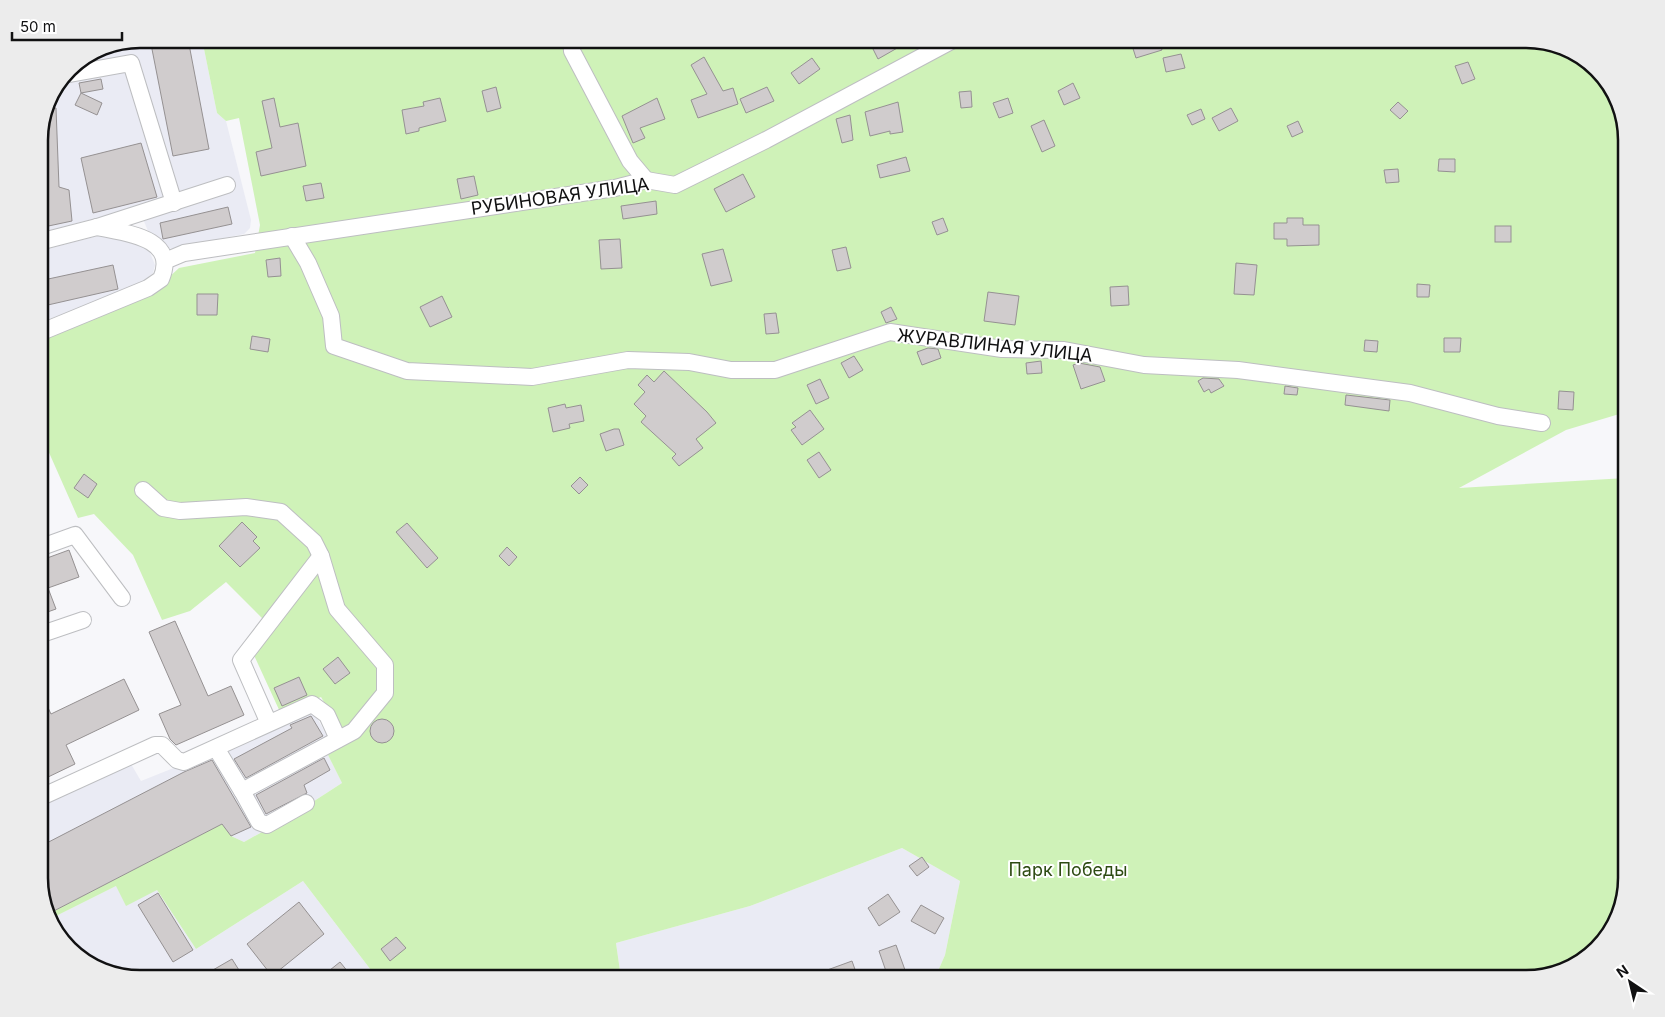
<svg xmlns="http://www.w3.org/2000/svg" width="1665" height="1017" viewBox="0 0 1665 1017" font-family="Inter,sans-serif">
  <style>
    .built { fill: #eaebf4 }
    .green { fill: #cff2b8 }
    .building { fill: #d0cccd; stroke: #959192 }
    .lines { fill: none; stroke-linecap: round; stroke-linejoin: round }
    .minor-casing { stroke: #bdbec1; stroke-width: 18 }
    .minor { stroke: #fff; stroke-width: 16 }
    .labels { text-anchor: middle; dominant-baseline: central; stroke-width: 4; stroke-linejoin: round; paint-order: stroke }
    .street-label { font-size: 18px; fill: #111112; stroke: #fff }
    .park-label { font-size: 18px; fill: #2d4b12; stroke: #fff }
    .rim { fill: none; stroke: #111112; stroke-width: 2.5 }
  </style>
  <rect width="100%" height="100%" fill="#f7f7fa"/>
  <g class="built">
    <path d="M140,39h62l15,74 9,8 25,99 -1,8 -6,6 -76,15 -20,-18 -10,-24 -99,26v-100l10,-38 20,-27 32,-22z"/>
    <path d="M98,236l39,7 12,7 6,15 -2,8 -14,12 -100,38v-72z"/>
    <path d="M314,712l15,28 -1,15 14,28 -51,33 -47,26 -13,-6 -9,-12 -174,90 -9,-30v-77l92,-43 10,17z"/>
    <path d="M902,848l58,33 -15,74 -10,23h-314l-5,-35 134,-37z"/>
    <path d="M303,881l74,97h-237l-51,-13 -37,-37 -2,-9 66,-33 41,4 39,59z"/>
  </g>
  <g class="green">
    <path d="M202,39h1323l51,13 37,37 13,44v279l-60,18 -107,58 167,-10v400l-13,50 -37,37 -50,13h-591l10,-23 15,-74 -58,-33 -152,58 -134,37 5,35h-244l-74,-97 -107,68 -39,-59 -31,16 -10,-20 -66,33 -2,-5 174,-90 9,12 13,6 47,-26 51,-33 -14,-28 17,-11 45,-70 -47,-66 -19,-57 -59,70 -39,-39 -36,29 -28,9 -29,-65 -39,-41 -16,4 -39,-88v-88l114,-50 26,-24 76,-15 5,-28 -21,-107 -13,3 -9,-8z"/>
    <path d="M318,570l61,96 1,27 -34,36h-6l-19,-32 -40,17 -28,-61z"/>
  </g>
  <g class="building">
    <path d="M150,39h38l21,110 -36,7z"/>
    <path d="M890,39h23l-35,20 -5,-10z"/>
    <path d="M1130,39h28l4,11 -26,8z"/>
    <path d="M1181,54l4,14 -19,4 -3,-14z"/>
    <path d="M704,57l19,34 10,-3 5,16 -40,14 -7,-18 16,-6 -16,-29z"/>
    <path d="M812,58l8,11 -21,15 -8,-11z"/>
    <path d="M1468,62l7,17 -13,5 -7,-18z"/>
    <path d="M101,79l2,10 -22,4 -2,-10z"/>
    <path d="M1073,83l7,15 -16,7 -6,-14z"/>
    <path d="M496,87l5,21 -14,4 -5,-21z"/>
    <path d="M767,87l7,14 -28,12 -6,-14z"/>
    <path d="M971,91l1,16 -11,1 -2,-16z"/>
    <path d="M81,93l21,10 -5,12 -22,-10z"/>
    <path d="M274,98l6,29 18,-4 8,43 -45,10 -5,-24 16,-4 -10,-47z"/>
    <path d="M440,98l6,23 -27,7v3l-13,3 -4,-24 22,-4 -1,-4z"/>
    <path d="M657,98l8,21 -25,9 5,10 -12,5 -11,-27z"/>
    <path d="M1008,98l5,15 -14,5 -6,-15z"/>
    <path d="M898,102l5,30 -13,2v-3l-20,5 -5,-24z"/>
    <path d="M1398,102l10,9 -8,8 -10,-9z"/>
    <path d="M56,108l3,79 10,3 3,31 -33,7v-95l7,-24z"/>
    <path d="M1231,108l7,13 -19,10 -7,-13z"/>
    <path d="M1201,109l4,10 -13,6 -5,-10z"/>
    <path d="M850,115l3,25 -11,3 -6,-24z"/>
    <path d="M1044,120l11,26 -13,6 -11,-26z"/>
    <path d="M1298,121l5,11 -11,5 -5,-11z"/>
    <path d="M141,143l16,54 -64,16 -12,-55z"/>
    <path d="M906,157l4,14 -30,7 -3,-13z"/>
    <path d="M1439,159h16v13l-17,-1z"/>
    <path d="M1398,169l1,13 -13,1 -2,-13z"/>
    <path d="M743,174l12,23 -29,15 -12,-23z"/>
    <path d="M474,176l4,19 -17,4 -4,-20z"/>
    <path d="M321,183l3,15 -18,3 -3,-15z"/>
    <path d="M656,201l1,13 -34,5 -2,-13z"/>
    <path d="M228,207l4,17 -69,15 -3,-16z"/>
    <path d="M943,218l5,13 -11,4 -5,-13z"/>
    <path d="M1287,218h16v7h16v20l-32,1v-7h-13v-16h13z"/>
    <rect x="1495" y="226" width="16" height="16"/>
    <path d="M620,239l2,29 -21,1 -2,-29z"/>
    <path d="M846,247l5,21 -14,3 -5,-21z"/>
    <path d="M723,249l9,32 -21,5 -9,-32z"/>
    <path d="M280,258l1,18 -13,1 -2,-17z"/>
    <path d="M1236,263l21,2 -3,30 -20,-1z"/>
    <path d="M113,265l5,24 -79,18v-26z"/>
    <path d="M1417,284l13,1 -1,12h-12z"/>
    <path d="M1128,286l1,19 -18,1 -1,-19z"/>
    <path d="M988,292l31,4 -4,29 -31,-4z"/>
    <path d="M197,294h21l-1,21h-20z"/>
    <path d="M442,296l10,21 -22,10 -10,-20z"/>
    <path d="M891,307l6,12 -11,4 -5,-11z"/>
    <path d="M776,313l3,20 -13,1 -2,-20z"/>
    <path d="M252,336l18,3 -2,13 -18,-3z"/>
    <path d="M1444,338h17l-1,14h-16z"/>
    <path d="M1365,340l13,1 -1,11 -13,-1z"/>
    <path d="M928,348l10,1 3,9 -19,7 -5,-13z"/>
    <path d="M854,356l9,14 -14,8 -8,-15z"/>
    <path d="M1041,361l1,12 -15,1 -1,-11z"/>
    <path d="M1079,363l21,4 5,14 -24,8 -8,-24z"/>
    <path d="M664,371l43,41 9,11 -20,16 7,9 -24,18 -7,-8 4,-4 -35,-32 5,-6 -12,-12 11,-12 -7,-7 9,-10 7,7z"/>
    <path d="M1203,378l16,1 5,7 -13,7 -2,-4 -5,3 -6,-11z"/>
    <path d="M820,379l9,19 -13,6 -9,-19z"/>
    <path d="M1285,386l13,2 -1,7 -13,-1z"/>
    <path d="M1559,391l15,1 -1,18 -15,-1z"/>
    <path d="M1346,395l44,5 -1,11 -44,-6z"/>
    <path d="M565,404l1,4 15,-3 3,16 -15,3 1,4 -17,4 -5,-24z"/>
    <path d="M810,410l14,19 -22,16 -11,-15 5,-3 -4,-4z"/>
    <path d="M614,429h5l5,16 -18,6 -6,-17z"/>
    <path d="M819,452l12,18 -12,8 -12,-18z"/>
    <path d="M84,474l13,10 -9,14 -14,-10z"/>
    <path d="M580,477l8,8 -9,9 -8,-8z"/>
    <path d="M242,522l15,15 -4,4 7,7 -20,19 -21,-21z"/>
    <path d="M407,523l31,35 -11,10 -31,-36z"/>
    <path d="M507,547l10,10 -8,9 -10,-10z"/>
    <path d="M69,550l10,27 -31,11 8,21 -17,6v-54z"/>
    <path d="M175,621l33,75 23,-10 13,29 -68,30 -6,-6 -11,-25 22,-9 -32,-73z"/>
    <path d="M338,657l12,16 -15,11 -12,-15z"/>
    <path d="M299,677l8,18 -25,11 -8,-18z"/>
    <path d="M124,679l15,31 -73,35 9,19 -31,15 -5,-11v-79l12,25z"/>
    <path d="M311,716l12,20 -77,42 -12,-19 58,-31 -2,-3z"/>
    <circle cx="382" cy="731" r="12"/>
    <path d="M324,758l6,12 -26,15 3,8 -41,21 -10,-19z"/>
    <path d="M212,760l39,67 -20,9 -9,-12 -174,90 -9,-30v-37l145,-75z"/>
    <path d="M922,857l7,10 -12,9 -8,-10z"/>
    <path d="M158,893l35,57 -20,12 -35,-57z"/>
    <path d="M888,894l12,18 -21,14 -11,-18z"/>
    <path d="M299,902l25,32 -52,42 -25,-32z"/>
    <path d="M921,905l23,13 -9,16 -24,-13z"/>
    <path d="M396,937l10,11 -16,13 -9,-12z"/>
    <path d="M896,945l9,25 -17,7 -9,-26z"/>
    <path d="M232,959l12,19h-45z"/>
    <path d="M852,961l6,17h-50v-1z"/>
    <path d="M340,962l13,16h-33z"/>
  </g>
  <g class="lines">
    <defs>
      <g id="minor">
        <path d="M571,39l1,12 58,110 16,19"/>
        <path d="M64,75l67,-12 43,140"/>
        <path d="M292,236l16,27 23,53 3,30 73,25 125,6 96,-17 61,2 42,8h44l115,-38 112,17 62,1 80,15 94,5 172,23 88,23 44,7"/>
        <path d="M39,242l58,-15 130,-42"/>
        <path d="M165,261l19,-8 431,-65 31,-8 29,5 91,-45 189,-101"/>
        <path d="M39,333l109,-45 13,-9c18,-42 -37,-46 -64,-52"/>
        <path d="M143,490l20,18 17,3 66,-4 35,5 33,30 7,14 16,53 48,56v28l-31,38 -112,60 -26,-43"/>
        <path d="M39,548l36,-13 47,63"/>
        <path d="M39,635l44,-15"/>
        <path d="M267,723v-4l-26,-59 80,-104"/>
        <path d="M242,791l17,31 8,3 39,-22"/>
        <path d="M39,798l116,-53h7l15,15 7,2 128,-58 15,11 11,24"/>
      </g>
    </defs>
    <use href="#minor" class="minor-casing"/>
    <use href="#minor" class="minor"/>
  </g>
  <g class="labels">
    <g class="street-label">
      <text transform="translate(560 196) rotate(-8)">РУБИНОВАЯ УЛИЦА</text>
      <text transform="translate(995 345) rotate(6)">ЖУРАВЛИНАЯ УЛИЦА</text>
    </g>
    <g class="park-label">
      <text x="1068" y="869">Парк Победы</text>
    </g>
  </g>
  <path d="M0 0H1665V1017H0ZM140 48H1526A92 92 0 0 1 1618 140V878A92 92 0 0 1 1526 970H140A92 92 0 0 1 48 878V140A92 92 0 0 1 140 48Z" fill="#ececec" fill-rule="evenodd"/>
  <path class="rim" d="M140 48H1526A92 92 0 0 1 1618 140V878A92 92 0 0 1 1526 970H140A92 92 0 0 1 48 878V140A92 92 0 0 1 140 48Z"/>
  <g transform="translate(1630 982) rotate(325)" stroke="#ffffff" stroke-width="4" paint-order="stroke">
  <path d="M0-4L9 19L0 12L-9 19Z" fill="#111112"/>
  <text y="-8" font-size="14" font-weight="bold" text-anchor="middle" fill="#111112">N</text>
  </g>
  <path d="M12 32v8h110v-8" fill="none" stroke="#111112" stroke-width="2.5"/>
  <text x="20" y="32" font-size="15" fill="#111112" stroke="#ffffff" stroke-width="4" paint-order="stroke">50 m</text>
</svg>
